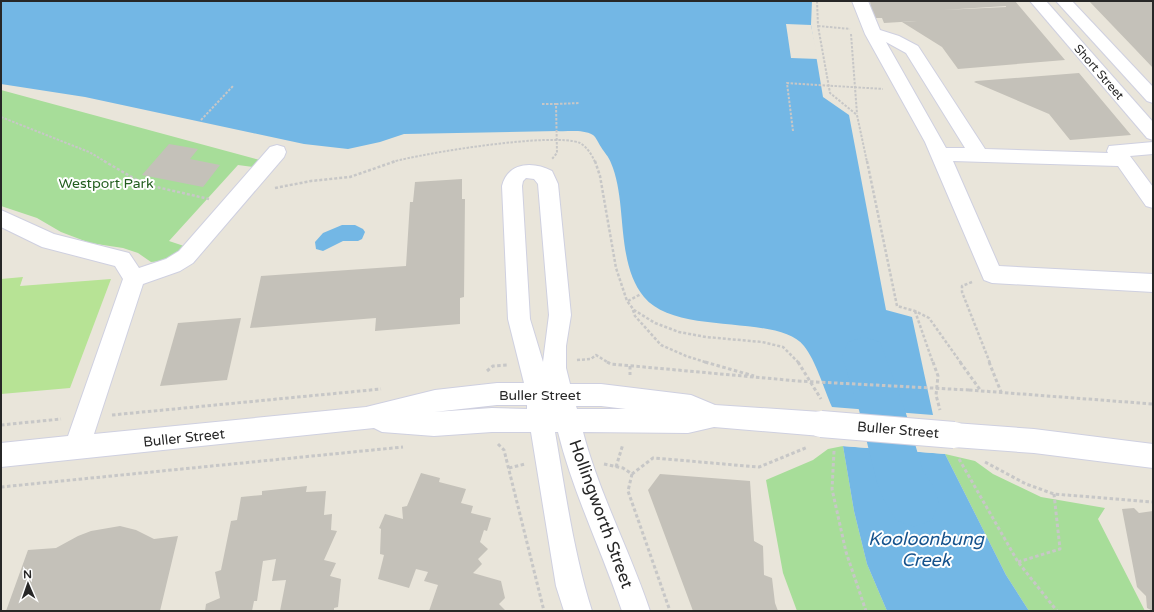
<svg xmlns="http://www.w3.org/2000/svg" width="1154" height="612" viewBox="0 0 1154 612" font-family="'Varela Round',sans-serif">
  <style>
    .green { fill: #a7dd99 }
    .pitch { fill: #b7e395 }
    .water { fill: #73b7e5 }
    .pier { fill: #e9e5da }
    .lines { fill: none; stroke-linecap: round; stroke-linejoin: round }
    .river { fill: #73b7e5; fill-rule: evenodd }
    .building { fill: #c4c1b9; fill-rule: evenodd }
    .minor-casing { stroke: #cfd0e0; stroke-width: 2 }
    .path-far2 { stroke: #c7c7c7; stroke-width: 2; stroke-dasharray: 2.5 1.5; stroke-linecap: butt }
    .path-far1 { stroke: #c7c7c7; stroke-width: 2.5; stroke-dasharray: 3 2; stroke-linecap: butt }
    .path { stroke: #c7c7c7; stroke-width: 3; stroke-dasharray: 3.5 2.5; stroke-linecap: butt }
    .minor { fill: #fff; fill-rule: evenodd }
    .minor-bridge-casing { stroke: #cfd0e0; stroke-width: 28; stroke-linecap: butt }
    .path-bridge { stroke: #c7c7c7; stroke-width: 3; stroke-dasharray: 3.5 2.5; stroke-linecap: butt }
    .minor-bridge { stroke: #fff; stroke-width: 26 }
    .labels { text-anchor: middle; dominant-baseline: central; stroke-width: 4; stroke-linejoin: round; paint-order: stroke }
    .far-street-label { font-size: 12px; fill: #272727; stroke: #fff }
    .park-label { font-size: 14px; fill: #225e1e; stroke: #fff }
    .street-label { font-size: 14px; fill: #272727; stroke: #fff }
    .near-street-label { font-size: 17px; fill: #272727; stroke: #fff }
    .near-water-label { font-size: 18px; font-style: italic; fill: #16538d; stroke: #fff }
  </style>
  <rect width="100%" height="100%" fill="#e9e5da"/>
  <g class="green">
    <path d="M1,90l259,70 -7,7 -15,-2 -69,76 15,5 -9,10 -12,5 -12,1 -13,-9 -15,-5 -33,-5 -29,-11 -24,-14 -36,-12z"/>
    <path d="M843,446l11,65 13,53 20,47h-90l-14,-38 -17,-93 47,-20 15,-11z"/>
    <path d="M945,454l30,7 18,13 48,23 64,11 -7,11 47,92h-116l-23,-36z"/>
  </g>
  <path class="pitch" d="M23,277l-3,9 91,-7 -41,109 -69,6v-115z"/>
  <g class="water">
    <path d="M1,1h811l-1,24 12,72 26,18 37,195 26,7 21,98 -101,-8c-8,-18 -16,-46 -28,-61 -26,-33 -127,-9 -160,-49 -29,-35 -16,-95 -33,-134 -2,-6 -7,-11 -10,-16 -2,-3 -5,-10 -8,-12 -11,-6 -25,-3 -36,-4l-153,3 -24,8 -32,7 -44,-5 -219,-47 -84,-13z"/>
    <path d="M342,225h13l8,4 2,3 -3,7 -4,2h-15l-20,10 -7,-2 -1,-7 8,-9z"/>
    <path d="M843,446l102,8 61,121 23,36h-142l-20,-47 -13,-53z"/>
  </g>
  <g class="pier">
    <path d="M786,24l25,1 7,34 -27,-1z"/>
    <path d="M843,444l102,8 2,2 -106,-8z"/>
  </g>
  <g class="lines">
    <path class="river" d="M864,337l16,5 25,68 18,61 9,13 7,18 -7,18 -18,7 -18,-7 -12,-20 -7,-17 -18,-73 -17,-54 6,-14z"/>
  </g>
  <g class="building">
    <path d="M870,1h145l50,59 -107,9 -16,-22 -40,-25 15,-1 -33,2 -2,-5h-8l-2,-2zM1006,6v1l-63,3z"/>
    <path d="M1089,1h64v67l-18,-19z"/>
    <path d="M1079,73l52,62 -61,5 -21,-26 -75,-32 2,-1z"/>
    <path d="M169,144l29,5 -8,10 30,6 -17,22 -61,-12z"/>
    <path d="M462,179v20h3l-1,98 -4,1v26l-85,7 1,-13 -126,10 11,-52 145,-10 4,-64h3l2,-20z"/>
    <path d="M241,318l-14,62 -67,6 18,-63z"/>
    <path d="M421,473l19,5 -1,4 27,7 -5,14 12,3 -2,7 20,5 -4,13 -3,-1 -4,12 8,7 -10,10 4,5 -9,9 28,8 4,17 -6,6 7,7h-77l9,-26 -14,-4 4,-9 -12,-3 -7,19 -31,-9 6,-24 -4,-1 1,-25 -2,-1 6,-14 18,5 -1,-12 5,-1z"/>
    <path d="M660,474l90,7 4,60 9,5 1,29 8,3 3,25 3,8h-85l-45,-121z"/>
    <path d="M307,486l-1,6 20,-1 -2,24 8,-1 -1,16 6,1 -13,29 12,3 -6,13 11,3 -3,28 -4,1v3h-54l6,-31 -14,1 4,-22 -13,2 -6,40h-3l-2,10h-47l1,-7 14,-6 -5,-26 6,-2 10,-49 6,-1 4,-23 21,-2v-4z"/>
    <path d="M1134,508l5,5 14,-2v100l-6,-3 -1,-12 -9,-9 -15,-78z"/>
    <path d="M120,526l16,4 18,9 24,-3 -18,75h-154l22,-61 28,-2 22,-12 13,-5z"/>
  </g>
  <g class="lines">
    <defs>
      <g id="minor">
        <path d="M852,1h16l12,29 19,6 19,10 67,103 123,4 -1,-2 2,-5 44,-4v12l-23,2 23,31v21l-7,-2 -28,-40 -165,-5 46,105 154,8v18l-161,-9 -8,-3 -59,-138 -60,-108zM886,42l20,11 59,95h-19z"/>
        <path d="M1030,1h16l107,121v18l-6,-2z"/>
        <path d="M1056,1h16l81,86v16l-6,-2z"/>
        <path d="M277,145l7,2 2,5 -2,5 -91,106 -13,8 -37,13 -49,150 272,-27 69,-17 62,-7h27l-16,-64 -6,-133c6,-24 31,-25 50,-15l6,13 13,131 -5,31v22l4,16h31l90,11 24,10 106,7 9,4 3,8 -3,8 -9,4 -107,-9 -26,6 -105,-1c16,61 47,119 67,179h-28c-20,-60 -49,-118 -64,-179h-3c10,58 19,123 37,179h-28l-8,-25 -25,-154h-39l-58,4 -52,-4 -8,-4 -373,39v-24l67,-7 55,-157 -8,-13 -73,-19 -41,-20v-17l53,24 75,19 10,15 27,-9 13,-8 91,-104zM526,178l8,1 4,5 11,131 -6,47 -13,-43 -8,-133 1,-5zM497,405h30v4l-35,-1 -58,4zM576,406h25l25,3h-49z"/>
        <path d="M954,423l80,6 119,15v24l-119,-15 -80,-6 -9,-4 -3,-8 3,-8z"/>
      </g>
    </defs>
    <use href="#minor" class="minor-casing"/>
    <g class="path-far2">
      <path d="M817,1l1,25 12,67 27,22 10,47"/>
      <path d="M818,26l32,3"/>
      <path d="M851,34l6,80"/>
      <path d="M542,104h14l1,49 -5,6"/>
      <path d="M556,104l24,-1"/>
      <path d="M1,117l88,35 17,10"/>
      <path d="M201,120l32,-34"/>
      <path d="M793,131l-6,-48 96,6"/>
      <path d="M392,162c32,-9 161,-30 188,-19 7,4 12,12 15,19"/>
    </g>
    <g class="path-far1">
      <path d="M104,161l31,18 17,7 57,13"/>
      <path d="M595,161l5,15 16,92 11,33 7,9 21,13 24,9 27,5 56,5 21,5 16,16"/>
      <path d="M867,161l30,145 18,5 14,7 32,45"/>
      <path d="M275,188l36,-7 39,-4 46,-16"/>
      <path d="M972,282l-10,4v6l28,71"/>
      <path d="M628,301l13,-7"/>
      <path d="M633,310l2,6 26,29 25,11 22,7"/>
      <path d="M915,311l18,52"/>
      <path d="M577,360l14,-1 5,-4 13,8"/>
    </g>
    <g class="path">
      <path d="M607,362l4,2 187,17"/>
      <path d="M705,362l49,14"/>
      <path d="M798,362l23,37"/>
      <path d="M933,362l5,14 -2,19 4,15"/>
      <path d="M960,362l21,29"/>
      <path d="M989,362l12,30"/>
      <path d="M630,366v9"/>
      <path d="M487,371l6,-5 15,-1"/>
      <path d="M969,390l184,14"/>
      <path d="M112,415l269,-26"/>
      <path d="M1,425l60,-6"/>
      <path d="M498,444l6,6 40,161"/>
      <path d="M834,451l-2,38 14,63 20,59"/>
      <path d="M959,459l59,103 39,49"/>
      <path d="M985,462l41,22 28,10 99,8"/>
      <path d="M604,464l19,4 9,6 21,-16 106,9 49,-20"/>
      <path d="M616,467l7,-23"/>
      <path d="M509,468l16,-4"/>
      <path d="M632,474l-4,17 42,120"/>
      <path d="M1,487l402,-40"/>
      <path d="M1018,562l42,-13 -6,-55"/>
    </g>
    <use href="#minor" class="minor"/>
    <defs>
      <path id="minor-bridge" d="M821,424l133,11"/>
    </defs>
    <use href="#minor-bridge" class="minor-bridge-casing"/>
    <path class="path-bridge" d="M798,381l171,9"/>
    <use href="#minor-bridge" class="minor-bridge"/>
  </g>
  <g class="labels">
    <g class="far-street-label">
      <text transform="translate(1099 72) rotate(49)">Short Street</text>
    </g>
    <g class="park-label">
      <text x="106" y="183">Westport Park</text>
    </g>
    <g class="street-label">
      <text x="540" y="395">Buller Street</text>
      <text transform="translate(898 430) rotate(5)">Buller Street</text>
      <text transform="translate(184 438) rotate(-6)">Buller Street</text>
    </g>
    <g class="near-street-label">
      <text transform="translate(601 514) rotate(70)">Hollingworth Street</text>
    </g>
    <g class="near-water-label">
      <text x="926" y="539">Kooloonbung<tspan x="926" dy="21">Creek</tspan></text>
    </g>
  </g>
  <rect width="1154" height="612" fill="none" stroke="#272727" stroke-width="4"/>
  <g transform="translate(28 584) rotate(358)" stroke="#ffffff" stroke-width="3" paint-order="stroke">
  <path d="M0-3L7 15L0 10L-7 15Z" fill="#272727"/>
  <text y="-6" font-size="11" font-weight="bold" text-anchor="middle" fill="#272727">N</text>
  </g>
</svg>
